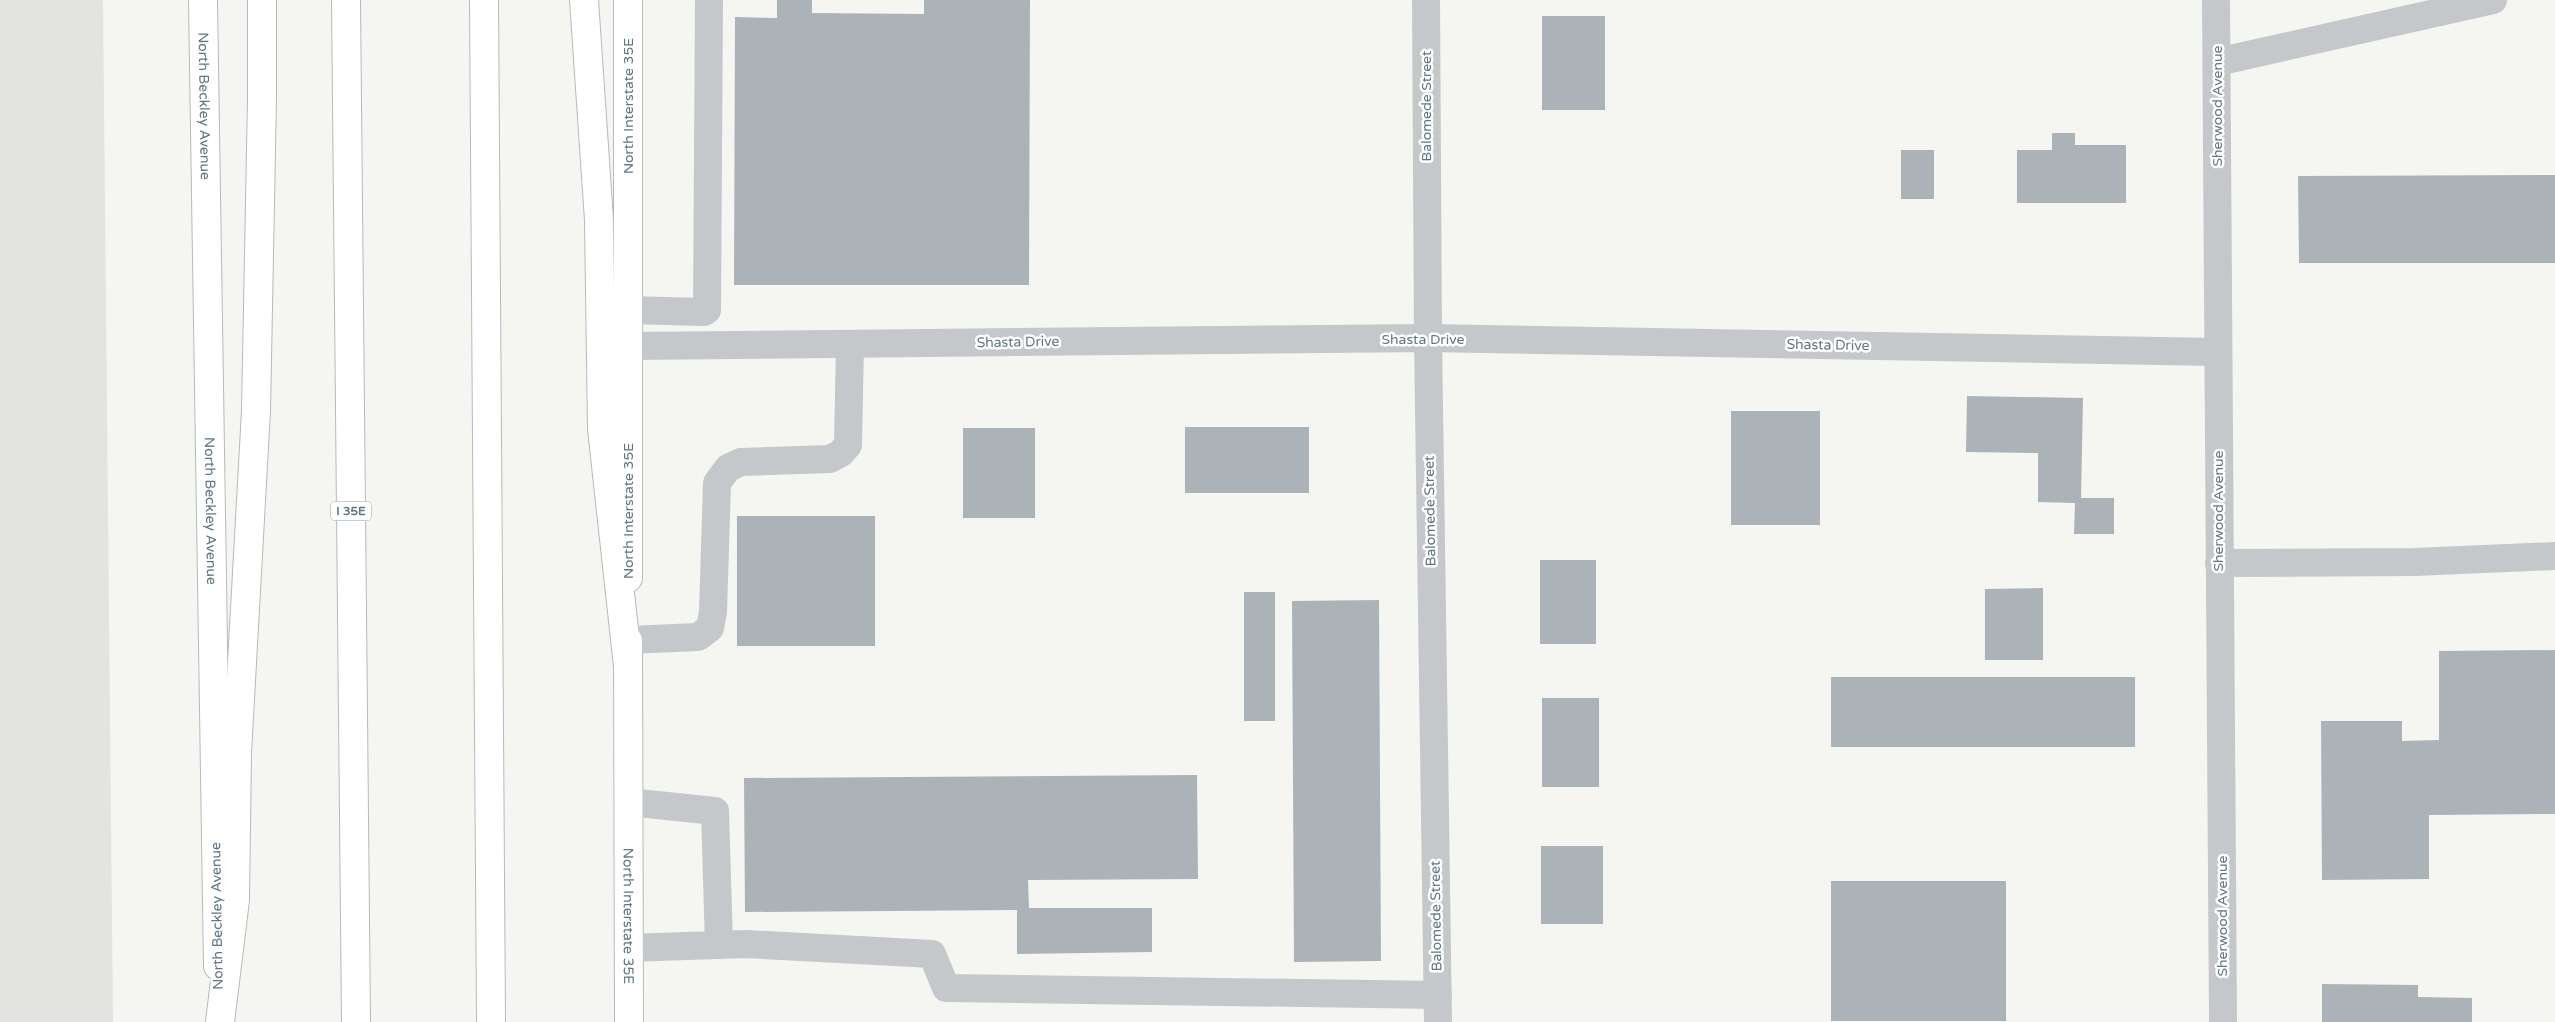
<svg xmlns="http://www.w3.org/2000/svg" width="2555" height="1022" viewBox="0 0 2555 1022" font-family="'Varela Round',sans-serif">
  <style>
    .built { fill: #e3e4e2 }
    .building { fill: #abb3b9 }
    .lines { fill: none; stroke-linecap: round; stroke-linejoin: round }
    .major-casing { stroke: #b5babd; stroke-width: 30 }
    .highway-casing { stroke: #b6babd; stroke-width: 30 }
    .minor { stroke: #c4c8cb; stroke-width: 28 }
    .major { stroke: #fff; stroke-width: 28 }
    .highway { stroke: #fff; stroke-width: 28 }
    .labels { text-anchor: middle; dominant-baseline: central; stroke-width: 5; stroke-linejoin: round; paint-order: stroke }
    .shield { fill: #fff; stroke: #919fa9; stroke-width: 1 }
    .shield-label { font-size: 12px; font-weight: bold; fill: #627684 }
    .street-label { font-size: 14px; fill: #627684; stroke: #fff }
  </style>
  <rect width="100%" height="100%" fill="#f5f5f1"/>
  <path class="built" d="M0,0h103l10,1022h-113z"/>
  <g class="building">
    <path d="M777,0h35v13l112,1v-14h106l-1,285h-295l1,-268 42,1z"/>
    <rect x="1542" y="16" width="63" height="94"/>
    <path d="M2052,133h23v12h51v58h-109v-53h35z"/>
    <rect x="1901" y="150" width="33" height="49"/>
    <path d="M2555,175v88h-256l-1,-87z"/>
    <path d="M1967,396l116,2 -2,100h33v36h-40l1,-31 -37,-1v-49l-72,-1z"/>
    <rect x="1731" y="411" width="89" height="114"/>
    <rect x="1185" y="427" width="124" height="66"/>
    <rect x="963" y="428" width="72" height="90"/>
    <rect x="737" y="516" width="138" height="130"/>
    <rect x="1540" y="560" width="56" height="84"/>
    <path d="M2043,588v72h-58v-71z"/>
    <rect x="1244" y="592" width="31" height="129"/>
    <path d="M1379,600l2,361 -87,1 -2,-361z"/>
    <path d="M2555,650v164l-126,1v64l-107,1 -1,-159h81v20l37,-1v-89z"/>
    <rect x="1831" y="677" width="304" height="70"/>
    <rect x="1542" y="698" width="57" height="89"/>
    <path d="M1197,775l1,104 -170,1 1,28h123v44l-135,2v-44l-272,2 -1,-134z"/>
    <rect x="1541" y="846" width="62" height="78"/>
    <rect x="1831" y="881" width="175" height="140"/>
    <path d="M2322,984l96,1v12l54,1v24h-150z"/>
  </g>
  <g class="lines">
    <defs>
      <g id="major">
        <path id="s1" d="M203,0l15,966"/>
        <path d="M628,578v-578"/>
        <path id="s2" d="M628,641l1,381"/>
      </g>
      <g id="highway">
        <path d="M346,0l10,1022"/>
        <path d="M484,0l7,1022"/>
        <path d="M584,0l15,220 3,209 26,237"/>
        <path d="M220,1022l15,-122 2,-147 19,-342 6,-313v-98"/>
      </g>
    </defs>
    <use href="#major" class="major-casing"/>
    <use href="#highway" class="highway-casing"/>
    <g class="minor">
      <path d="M1426,0l2,338 10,684"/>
      <path d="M2216,0l7,1022"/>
      <path d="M2217,62l276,-62"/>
      <path d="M628,310l76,2 3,-2 2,-310"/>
      <path d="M628,346l800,-8 789,14"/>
      <path d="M2219,563l196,-1 140,-6"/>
      <path d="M628,640l70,-3 12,-9 3,-16 4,-129 11,-15 13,-6 89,-3 11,-6 7,-8 2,-101"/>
      <path d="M628,802l87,9 4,134"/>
      <path d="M628,948l118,-4 186,10 14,34 492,7"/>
    </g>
    <use href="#major" class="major"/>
    <use href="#highway" class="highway"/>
  </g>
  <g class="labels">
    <rect class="shield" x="331" y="501.5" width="40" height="19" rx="4"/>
    <g class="shield-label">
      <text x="351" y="511">I 35E</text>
    </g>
    <g class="street-label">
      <text stroke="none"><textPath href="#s1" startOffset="106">North Beckley Avenue</textPath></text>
      <text transform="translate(628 106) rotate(-90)">North Interstate 35E</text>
      <text transform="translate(1426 106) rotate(-90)">Balomede Street</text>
      <text transform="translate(2217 106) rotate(-90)">Sherwood Avenue</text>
      <text x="1423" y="339">Shasta Drive</text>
      <text transform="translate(1018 342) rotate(-1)">Shasta Drive</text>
      <text transform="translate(1828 345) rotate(1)">Shasta Drive</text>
      <text stroke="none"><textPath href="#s1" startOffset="511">North Beckley Avenue</textPath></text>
      <text transform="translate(628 511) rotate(-90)">North Interstate 35E</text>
      <text transform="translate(1430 511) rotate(-91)">Balomede Street</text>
      <text transform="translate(2218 511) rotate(-90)">Sherwood Avenue</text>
      <text transform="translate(217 916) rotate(-91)">North Beckley Avenue</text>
      <text stroke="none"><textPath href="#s2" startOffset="275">North Interstate 35E</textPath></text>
      <text transform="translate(1436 916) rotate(-91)">Balomede Street</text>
      <text transform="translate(2222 916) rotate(-90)">Sherwood Avenue</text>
    </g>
  </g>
</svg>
